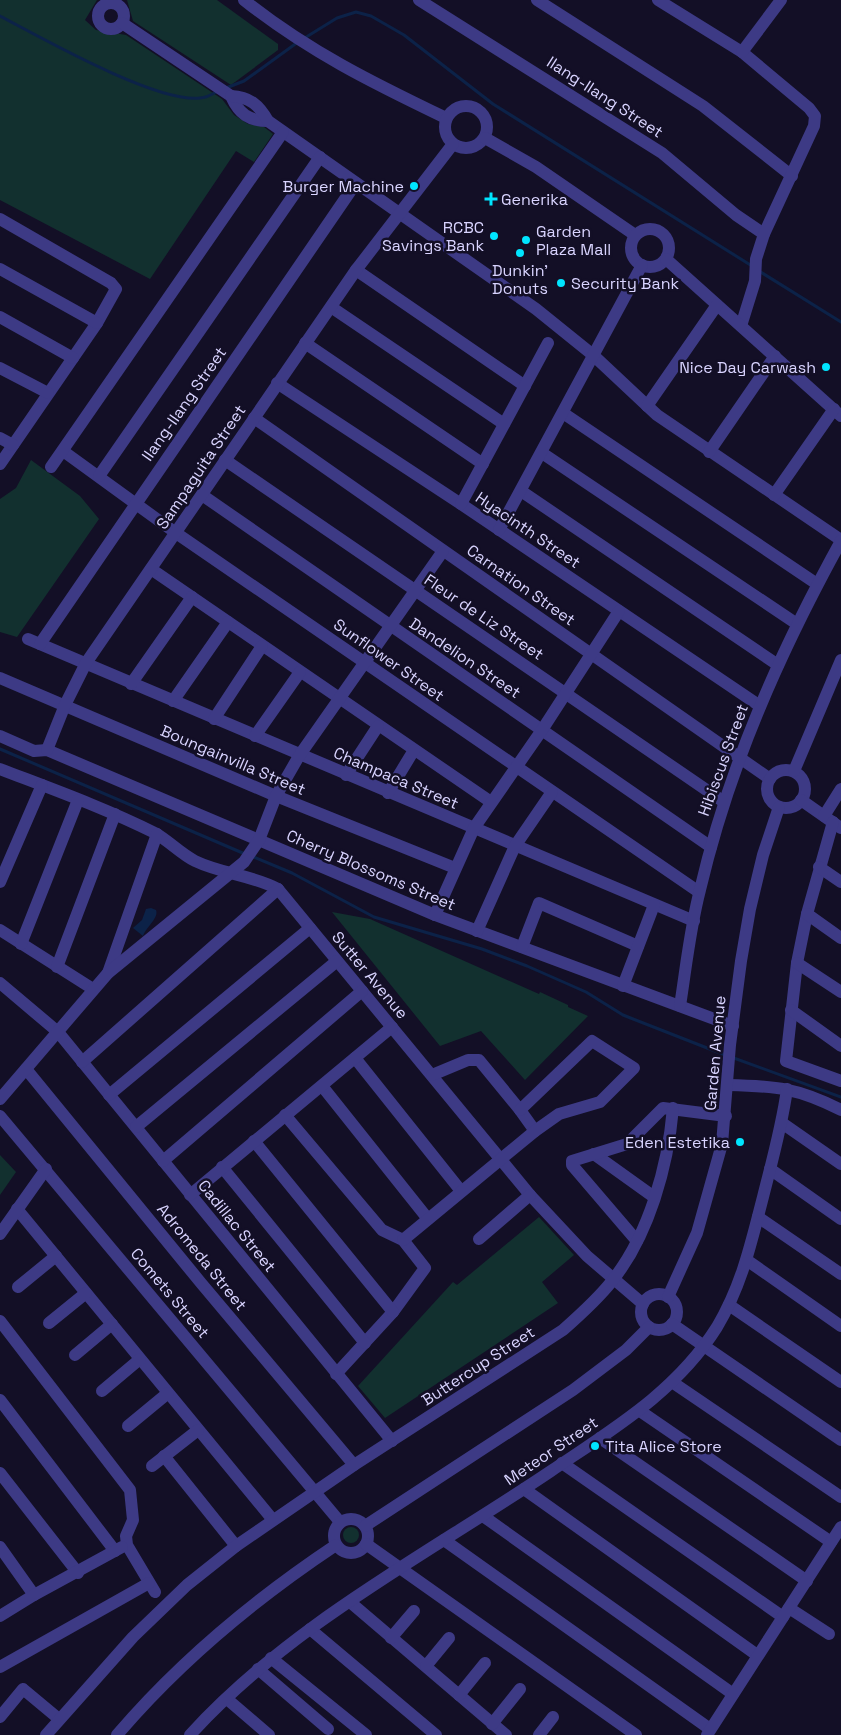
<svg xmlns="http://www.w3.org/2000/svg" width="841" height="1735" viewBox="0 0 841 1735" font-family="'Space Grotesk',sans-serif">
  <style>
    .green { fill: #12302f }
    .water { fill: #0c2248 }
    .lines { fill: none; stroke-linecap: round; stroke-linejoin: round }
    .stream { stroke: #0c2248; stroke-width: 3 }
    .minor { stroke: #3d3a85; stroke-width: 12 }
    .poi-dot { fill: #00e5ff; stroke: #130f26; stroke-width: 2 }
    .labels { text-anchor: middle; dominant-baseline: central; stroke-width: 5; stroke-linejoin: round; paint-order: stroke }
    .street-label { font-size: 16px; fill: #d9d4ff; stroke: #130f26 }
    .poi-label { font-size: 16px; fill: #d9d4ff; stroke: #130f26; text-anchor: end }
  </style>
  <rect width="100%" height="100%" fill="#130f26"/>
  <g class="green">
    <path d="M0,0h97l-12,20 11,10 30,5 96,64 12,16 14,9 16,3 9,7 -19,28 -18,-11 -86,128 -150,-79z"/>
    <path d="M127,0h90l61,44v6l-47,35 -98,-64z"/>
    <path d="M31,460l49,36 19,23 -82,118 -17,-5v-133l16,-11z"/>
    <path d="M332,912l38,7 169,75 1,-2 28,13v2l20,9 -63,64 -44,-49 -41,15z"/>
    <path d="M0,1155l16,17 -16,23z"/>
    <path d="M539,1217l35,38 -32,27 16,21 -173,115 -27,-32 95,-104 4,3z"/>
    <circle cx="351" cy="1535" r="8"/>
  </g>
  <path class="water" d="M151,908l5,2c3,8 -9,16 -13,26l-10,-8 9,-8 4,-11z"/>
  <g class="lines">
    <g class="stream">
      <path d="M0,16c42,22 156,87 200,82 6,0 13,-4 18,-7"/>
      <path d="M303,39l34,-21 19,-6 15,4 33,19 89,69 259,162"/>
      <path d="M226,88l18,-7 54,-39"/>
      <path d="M759,271l82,51"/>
      <path d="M0,749l245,105"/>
      <path d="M251,856l41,17 82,44 108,32 45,17 59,26 37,23 102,40"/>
      <path d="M731,1057l110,40"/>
    </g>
    <g class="minor">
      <path d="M244,0c64,51 129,83 202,118"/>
      <path d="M419,0l243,153 74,62 28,19"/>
      <path d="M537,0l166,106 89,70"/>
      <path d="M658,0l84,52 67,56 6,8 -1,10 -50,108 -8,25 -1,22 -14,45"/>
      <circle cx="111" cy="16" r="13"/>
      <path d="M122,23l109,73c8,18 18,25 37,25"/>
      <path d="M742,52l39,-52"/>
      <path d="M231,96c19,1 28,9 37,25l268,188 57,46 64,60 184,125"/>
      <circle cx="466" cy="127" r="21"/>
      <path d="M485,138l51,29 99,68"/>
      <path d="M0,219l111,64 5,6 -19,34 -97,141"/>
      <circle cx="650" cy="248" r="19"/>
      <path d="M666,259l175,157"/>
      <path d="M0,269l97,54"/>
      <path d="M356,270l169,116"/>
      <path d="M331,307l173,117"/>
      <path d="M0,317l73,41"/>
      <path d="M305,343l178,121"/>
      <path d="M0,368l48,25"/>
      <path d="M277,383l184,121 299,202"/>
      <path d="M647,406l70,-101"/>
      <path d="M563,413l254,171"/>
      <path d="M254,418l516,361"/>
      <path d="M0,438l13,7"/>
      <path d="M63,451l113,82 523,359"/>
      <path d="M709,452l66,-96"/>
      <path d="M542,453l255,171"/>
      <path d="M225,460l499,342"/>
      <path d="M51,467l232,-335"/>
      <path d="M99,476l221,-319"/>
      <path d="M521,491l257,174"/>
      <path d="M202,495l509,352"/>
      <path d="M774,495l60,-86"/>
      <path d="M461,504l87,-161"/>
      <path d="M499,530l143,-265"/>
      <path d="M151,569l340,233"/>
      <path d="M28,639l666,282"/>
      <path d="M40,644l316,-461"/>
      <path d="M0,678l276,118 179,72"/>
      <path d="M131,684l61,-87"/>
      <path d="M173,701l55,-79"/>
      <path d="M214,719l48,-73"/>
      <path d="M0,736l34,15 13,-1 388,165 298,111"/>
      <path d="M255,736l45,-64"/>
      <path d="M47,750l18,-45 21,-42 270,-393 97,-126"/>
      <path d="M0,769c52,20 105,39 155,64 14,8 26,21 40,28 27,13 57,14 83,28l252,306 57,61 56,48"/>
      <circle cx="786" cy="789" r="19"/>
      <path d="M794,771l47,-111"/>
      <path d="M346,775l32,-49"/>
      <path d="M388,793l26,-43"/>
      <path d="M801,800l40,28"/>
      <path d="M824,816l17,-27"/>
      <path d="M833,822l-26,92 -10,49 -11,98 55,20"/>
      <path d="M819,867l22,15"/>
      <path d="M0,882l42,-97"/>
      <path d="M807,914l34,24"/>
      <path d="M435,915l39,-87 68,-98 77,-119"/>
      <path d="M0,930l93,59"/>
      <path d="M477,931l38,-85 37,-54"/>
      <path d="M21,944l57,-144"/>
      <path d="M522,947l17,-44 99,43"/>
      <path d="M797,963l44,29"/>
      <path d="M57,967l58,-153"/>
      <path d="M108,973l49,-139"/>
      <path d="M0,983l58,49 334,409"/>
      <path d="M623,986l31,-81"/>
      <path d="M680,1006c6,-38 10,-78 20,-116 29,-124 80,-238 141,-349"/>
      <path d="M791,1010l50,36"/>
      <path d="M355,1058l106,133"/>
      <path d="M82,1062l196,-173"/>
      <path d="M26,1069l175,214 153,182"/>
      <path d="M432,1075l36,-15h11l41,50 15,21"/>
      <path d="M728,1085c48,1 70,3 113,25"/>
      <path d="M322,1086l106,133"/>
      <path d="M109,1095l201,-167"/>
      <path d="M0,1099l108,-126 136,-111 15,-22 17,-44 23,-40 144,-205"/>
      <path d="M285,1115l97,115 21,10 22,28 -32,44 -57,62"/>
      <path d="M0,1116l340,406"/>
      <path d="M782,1123l59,41"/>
      <path d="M136,1127l201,-166"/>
      <path d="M254,1141l139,171"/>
      <path d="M594,1154l60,43"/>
      <path d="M163,1161l199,-170"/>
      <path d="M222,1167l143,176"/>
      <path d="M770,1169l71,50"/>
      <path d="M190,1195l202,-168"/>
      <path d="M17,1209l256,311"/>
      <path d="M758,1217l83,57"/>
      <path d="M0,1234l46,-65"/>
      <path d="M479,1239l51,-44"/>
      <path d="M403,1240l132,-109 24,-17 41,-12 34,-34 -42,-27 -72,69"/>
      <path d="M637,1241l-65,-76v-4l55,-17 36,-36 63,8"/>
      <path d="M748,1261l93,65"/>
      <path d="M18,1287l38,-31"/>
      <circle cx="659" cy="1312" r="18"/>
      <path d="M668,1297l29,-64 25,-89 8,-99 11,-84 9,-52 13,-54 16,-48"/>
      <path d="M729,1305l112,77"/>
      <path d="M0,1321l130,169 3,30 -7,16 1,9 28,47"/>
      <path d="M49,1323l37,-30"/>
      <path d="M672,1324l169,116"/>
      <path d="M75,1355l37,-31"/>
      <path d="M672,1382l169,115"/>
      <path d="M102,1391l38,-32"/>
      <path d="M0,1400l115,151"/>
      <path d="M640,1411l191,131"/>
      <path d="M128,1426l40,-33"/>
      <path d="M600,1438l207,143"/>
      <path d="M164,1456l72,90"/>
      <path d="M562,1463l221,154"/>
      <path d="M152,1466l46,-36"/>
      <path d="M0,1473l78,100"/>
      <path d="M524,1489l233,166"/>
      <path d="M483,1516l250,178"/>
      <circle cx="351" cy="1536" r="17"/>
      <path d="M365,1526l208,-136 53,-40 23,-23"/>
      <path d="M444,1540l266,189"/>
      <path d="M366,1544l270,191"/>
      <path d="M0,1547l34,48"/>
      <path d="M350,1602l156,133"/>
      <path d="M789,1608l40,26"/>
      <path d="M0,1616l34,-21 88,-48"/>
      <path d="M310,1629l126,106"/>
      <path d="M391,1638l23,-27"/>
      <path d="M271,1658l95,77"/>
      <path d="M426,1666l23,-28"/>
      <path d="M0,1667l149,-84"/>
      <path d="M258,1669l70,60"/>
      <path d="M459,1695l26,-32"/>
      <path d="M227,1699l42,36"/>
      <path d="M0,1717l23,-28 36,30"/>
      <path d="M492,1724l28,-35"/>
      <path d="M46,1735l87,-98 54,-52 49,-39 118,-81 209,-135c17,-15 35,-31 49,-49 37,-46 56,-115 61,-173"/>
      <path d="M117,1735c64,-75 138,-136 219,-190"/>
      <path d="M190,1735c101,-111 238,-181 361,-264 62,-42 125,-79 166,-144 25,-42 34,-84 46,-130 9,-36 19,-71 24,-108"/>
      <path d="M539,1735l14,-18"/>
      <path d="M707,1735l134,-208"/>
    </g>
  </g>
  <g class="poi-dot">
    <circle cx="414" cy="186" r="5"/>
    <path d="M488.5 191.5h5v5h5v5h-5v5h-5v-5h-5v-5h5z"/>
    <circle cx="494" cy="236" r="5"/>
    <circle cx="526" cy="240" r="5"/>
    <circle cx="520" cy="253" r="5"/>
    <circle cx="561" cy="283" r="5"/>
    <circle cx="826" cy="367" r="5"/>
    <circle cx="740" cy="1142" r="5"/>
    <circle cx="595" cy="1446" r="5"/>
  </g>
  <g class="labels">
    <g class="street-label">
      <text transform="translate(605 97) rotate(33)">Ilang-Ilang Street</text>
      <text transform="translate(184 404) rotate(-55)">Ilang-Ilang Street</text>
      <text transform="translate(201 467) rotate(-56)">Sampaguita Street</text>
      <text transform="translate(528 530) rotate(34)">Hyacinth Street</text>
      <text transform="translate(521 585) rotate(35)">Carnation Street</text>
      <text transform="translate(484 617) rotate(34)">Fleur de Liz Street</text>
      <text transform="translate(465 658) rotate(34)">Dandelion Street</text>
      <text transform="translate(389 660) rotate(35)">Sunflower Street</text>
      <text transform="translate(233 760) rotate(23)">Boungainvilla Street</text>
      <text transform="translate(723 760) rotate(-70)">Hibiscus Street</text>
      <text transform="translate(396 778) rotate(23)">Champaca Street</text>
      <text transform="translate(371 870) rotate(23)">Cherry Blossoms Street</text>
      <text transform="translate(370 975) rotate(50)">Sutter Avenue</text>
      <text transform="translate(715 1053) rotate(-85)">Garden Avenue</text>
      <text transform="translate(237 1226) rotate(51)">Cadillac Street</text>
      <text transform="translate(202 1257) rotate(51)">Adromeda Street</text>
      <text transform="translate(170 1293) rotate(50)">Comets Street</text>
      <text transform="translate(478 1366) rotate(-33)">Buttercup Street</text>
      <text transform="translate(551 1451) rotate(-34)">Meteor Street</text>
    </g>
    <g class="poi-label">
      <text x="404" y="186">Burger Machine</text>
      <text x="501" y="199" text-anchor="start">Generika</text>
      <text x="484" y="227">RCBC<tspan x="484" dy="18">Savings Bank</tspan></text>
      <text x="536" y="231" text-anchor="start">Garden<tspan x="536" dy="18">Plaza Mall</tspan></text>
      <text x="520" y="270" text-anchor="middle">Dunkin'<tspan x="520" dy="18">Donuts</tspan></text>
      <text x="571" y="283" text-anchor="start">Security Bank</text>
      <text x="816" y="367">Nice Day Carwash</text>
      <text x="730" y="1142">Eden Estetika</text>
      <text x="605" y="1446" text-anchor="start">Tita Alice Store</text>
    </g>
  </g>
</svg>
